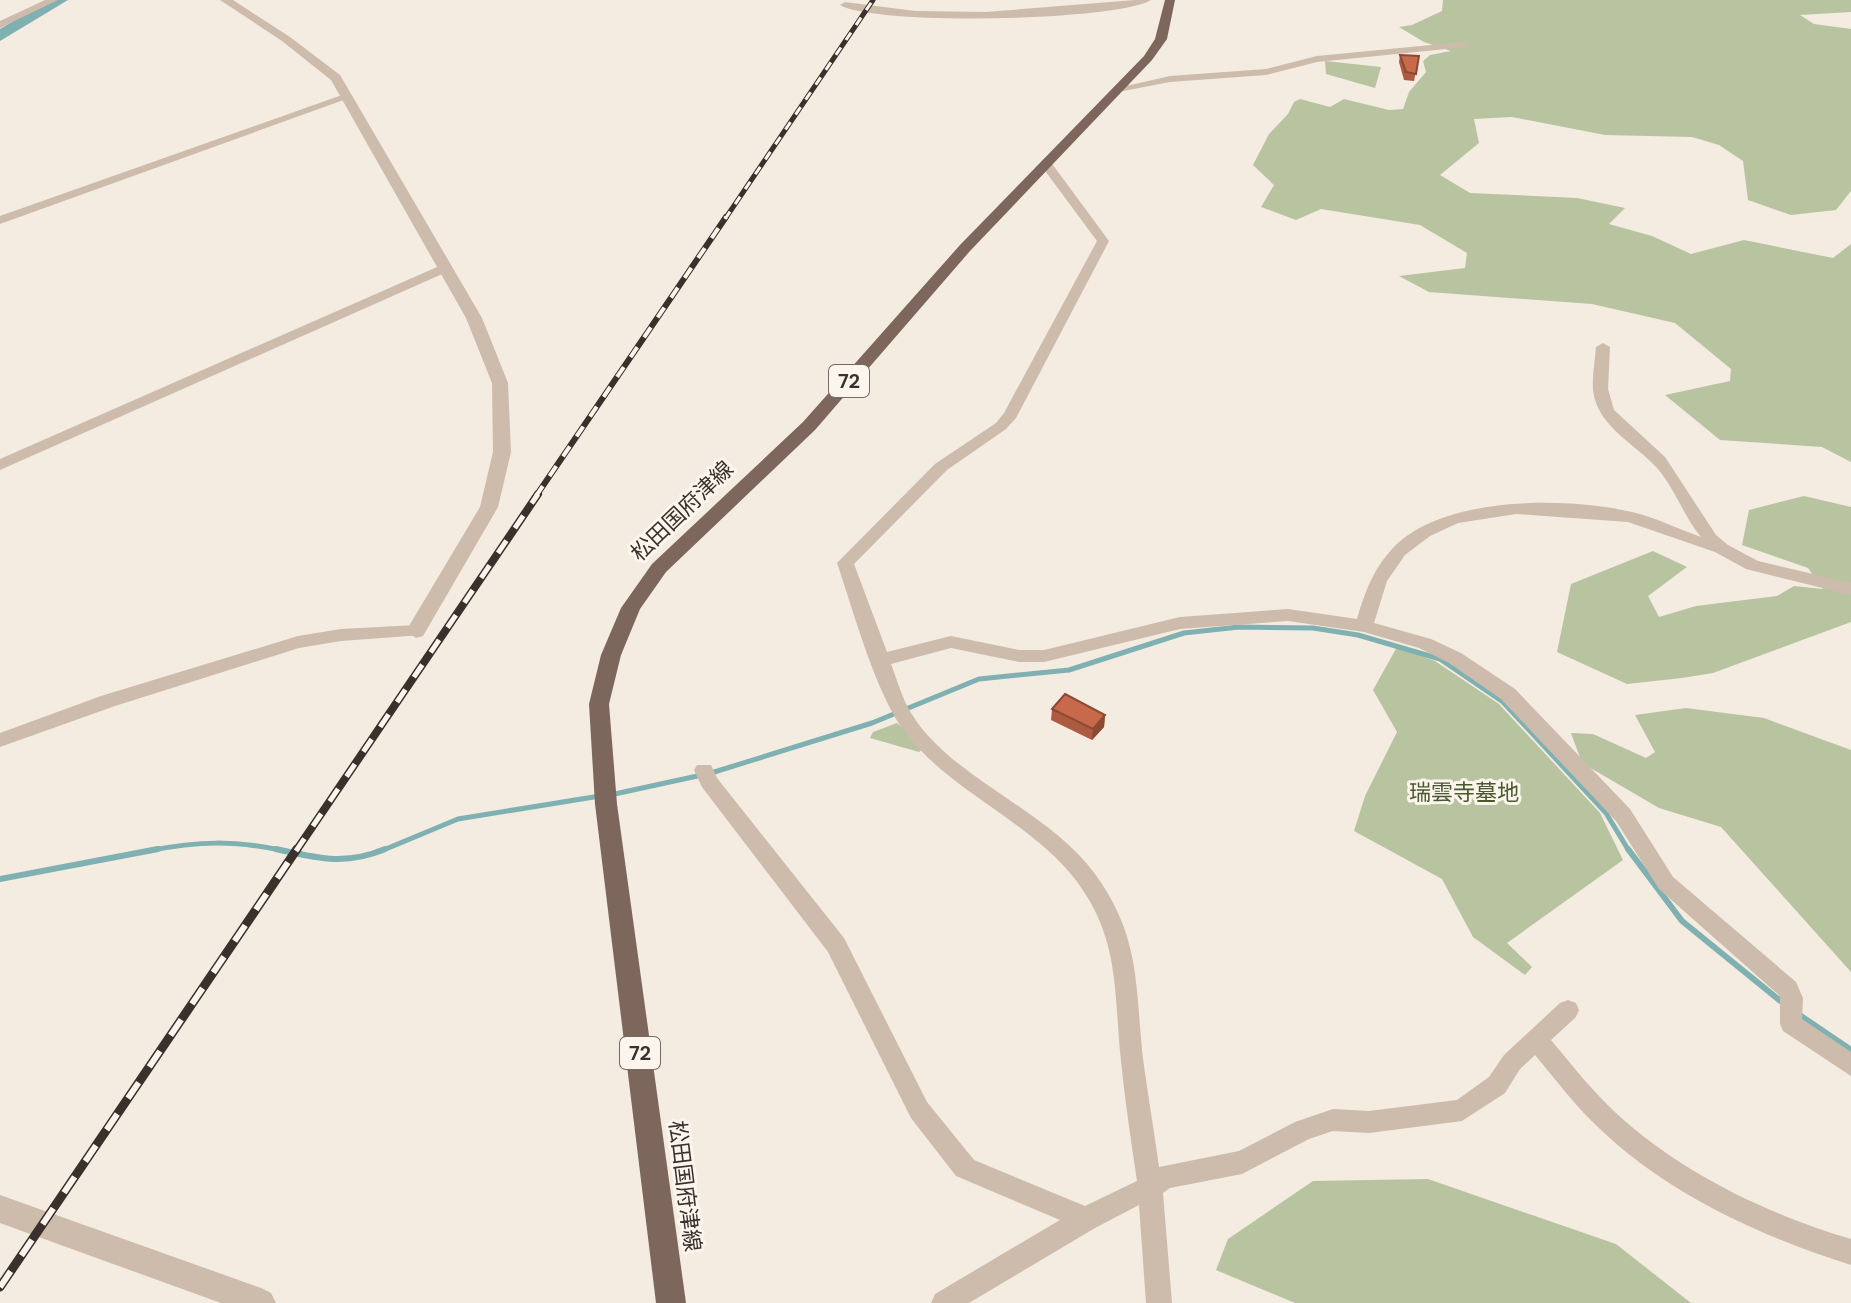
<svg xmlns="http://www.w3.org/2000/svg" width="1851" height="1303" viewBox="0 0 1851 1303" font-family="'DM Sans','Noto Sans JP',sans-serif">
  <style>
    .green { fill: #b8c4a0 }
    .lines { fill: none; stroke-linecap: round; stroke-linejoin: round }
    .stream-far1 { stroke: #7fb0b2; stroke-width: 5 }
    .stream { stroke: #7fb0b2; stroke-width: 6 }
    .river { fill: #7fb0b2; fill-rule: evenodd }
    .minor { fill: #cdbbac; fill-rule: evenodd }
    .tertiary { fill: #cdbbac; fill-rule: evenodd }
    .primary { fill: #7d675c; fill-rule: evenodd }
    .rail-far3-casing { stroke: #3b302b; stroke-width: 5 }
    .rail-far2-casing { stroke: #3b302b; stroke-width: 6 }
    .rail-far1-casing { stroke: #3b302b; stroke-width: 8 }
    .rail-casing { stroke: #3b302b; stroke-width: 9 }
    .rail-far3 { stroke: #fbf5ee; stroke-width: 3; stroke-dasharray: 9; stroke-linecap: butt }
    .rail-far2 { stroke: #fbf5ee; stroke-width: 4; stroke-dasharray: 12; stroke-linecap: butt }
    .rail-far1 { stroke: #fbf5ee; stroke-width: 5; stroke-dasharray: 15; stroke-linecap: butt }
    .rail { stroke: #fbf5ee; stroke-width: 6; stroke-dasharray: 19; stroke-linecap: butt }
    .wall { fill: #ac5a40 }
    .shaded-wall { fill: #8c4a34 }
    .building { fill: #c8694b; stroke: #8c4a34; stroke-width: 2 }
    .labels { text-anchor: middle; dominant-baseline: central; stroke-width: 6; stroke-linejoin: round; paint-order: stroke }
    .shield { fill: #fbf5ee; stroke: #756b66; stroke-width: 2 }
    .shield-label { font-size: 20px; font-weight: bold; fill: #3b302b }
    .street-label { font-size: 22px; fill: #3b302b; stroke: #fbf5ee }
    .park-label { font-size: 22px; fill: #4a5a2e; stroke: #fbf5ee }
  </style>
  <rect width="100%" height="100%" fill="#f4ebe1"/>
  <g class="green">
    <path d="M1443,0h408v12l-51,3 14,9 37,5v162l-15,19 -45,5 -43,-15 -5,-39 -24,-16 -27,-8 -87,-2 -93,-18 -38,2 5,24 -39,32 30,18 107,5 48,10 -16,16 43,12 39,18 53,-14 89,18 18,-14v218l-29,-15 -102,-7 -55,-45 65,-14 1,-12 -56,-46 -83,-19 -163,-12 -30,-16 66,-8 2,-15 -47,-28 -99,-16 -25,11 -35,-13 13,-22 -21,-20 16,-31 19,-20 6,-12 6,-3 30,8 14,-8 45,11 14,-1 6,-17 17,-20 -3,-11 7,-6 21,-4 -27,-9 -25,-15 13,-2 30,-14z"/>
    <path d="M1325,61l56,6 -6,21 -49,-14z"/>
    <path d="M1804,496l47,11v115l-138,51 -31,5 -55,6 -70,-32 14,-68 82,-33 34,16 -39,29 11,21 37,-11 81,-10 17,-10 29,3 -15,-21 -66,-23 7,-35z"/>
    <path d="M1397,647l38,14 64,43 101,109 23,47 -116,83 25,24 -7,8 -52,-38 -31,-58 -88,-48 11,-35 32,-64 -24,-42z"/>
    <path d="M1686,708l78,10 87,32v222l-130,-145 -62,-19 -77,-45 -11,-30 22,1 53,24 9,-6 -20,-37z"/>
    <path d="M897,723l28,24 -6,5 -49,-14 3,-6z"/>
    <path d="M1428,1179l188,65 75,59h-396l-79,-33 12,-31 85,-58z"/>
  </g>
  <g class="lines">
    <g class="stream-far1">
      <path d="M711,773l161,-50 107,-44 90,-9 115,-37 55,-6 74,1 45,7 82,24 63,43 103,111 23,38"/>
      <path d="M610,795l92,-20"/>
      <path d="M147,851c52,-10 87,-11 138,0"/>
      <path d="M381,851l77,-32 142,-23"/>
    </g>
    <g class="stream">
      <path d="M276,849c41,9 69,17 109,0"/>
      <path d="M1628,849l54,72 101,82"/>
      <path d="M0,879l158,-30"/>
      <path d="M1798,1014l53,36"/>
    </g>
    <path class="river" d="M48,0h20l-68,41v-12z"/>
    <g class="minor">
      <path d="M45,0h13l-58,28v-7z"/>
      <path d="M1135,0h16c-35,21 -276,26 -311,5l5,-3 70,9 71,1z"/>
      <path d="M1462,42l5,3 -1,2 -149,15 -51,13 -96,7 -52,10 -5,-3 57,-13 96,-7 51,-13z"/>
      <path d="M342,95l10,2 -352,127v-8z"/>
      <path d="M1042,161h8l59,80 -93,177 -10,11 -59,41 -93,94 33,88 64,-16 68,14h25l136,-33 108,-8 69,10c8,-27 16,-49 35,-70 50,-54 174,-52 240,-37 23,5 46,17 69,25 -16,-19 -24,-43 -39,-63 -21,-28 -65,-45 -69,-84 -1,-14 2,-29 3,-43l7,-4 7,4 -2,42 6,21 51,47 51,78 12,10 30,16 93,22v12l-105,-26 -31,-17 -87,-30 -112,-8 -58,9 -28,13 -25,19 -18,26 -13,42 57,16 30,14 54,36 115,120 43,68 123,105 7,16 -1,21 49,33v24l-68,-45 -3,-7v-28l-121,-107 -43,-68 -115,-122 -52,-36 -30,-15 -55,-16 -76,-11 -108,8 -136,33h-25l-68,-14 -60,16c5,13 9,27 15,40 36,72 141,103 189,170 46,63 40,112 48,185 5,36 11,72 16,108l80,-16 56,-29 38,-13 36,2 88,-11 32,-23 15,-22 56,-52 8,-3 8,3 3,7 -3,7 -25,23c21,25 41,51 65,73 65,60 151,101 235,126v26c-89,-28 -183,-71 -251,-136 -24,-22 -44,-49 -65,-74l-15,14 -15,24 -43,28 -93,12 -36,-2 -24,8 -67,35 -72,14 -7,5 9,110h-26l-7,-98 -44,23 -126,75h-38l4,-9 125,-74 -104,-44 -45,-58 -83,-166 -126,-165 -8,-17 3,-5h14l6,13 127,160 83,164 47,58 111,46 52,-25c-6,-40 -12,-80 -16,-120 -6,-54 -2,-105 -28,-154 -40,-78 -132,-105 -185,-171 -32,-39 -54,-124 -71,-173l98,-99 61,-41 8,-10 93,-172 -57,-77z"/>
      <path d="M444,264l5,1v6l-449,199v-11z"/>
      <path d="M416,625l6,2 3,4 -3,4 -81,6 -42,7 -184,58 -115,41v-14l101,-37 197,-60 43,-7z"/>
    </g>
    <g class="tertiary">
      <path d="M220,0h13l57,37 50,38 142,243 26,65 3,69 -13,55 -75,129 -7,2 -10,-7 74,-124 13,-55 -1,-69 -26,-65 -135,-238 -49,-39z"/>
      <path d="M0,1195l261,93 10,5 5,10h-55l-221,-80z"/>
    </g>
    <path class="primary" d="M1165,0h10l-8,39 -15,21 -182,191 -155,179 -149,142 -26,37 -19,46 -12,49 8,100 69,499h-30l-61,-499 -6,-100 12,-49 20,-47 31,-44 151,-142 157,-177 184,-189 11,-17z"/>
    <defs>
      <path id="rail-far3" d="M725,219l148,-219"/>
      <path id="rail-far2" d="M536,496l190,-279"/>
      <path id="rail-far1" d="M296,851l242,-357"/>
      <path id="rail" d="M0,1287l297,-438"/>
    </defs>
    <use href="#rail-far3" class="rail-far3-casing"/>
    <use href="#rail-far2" class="rail-far2-casing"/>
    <use href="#rail-far1" class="rail-far1-casing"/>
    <use href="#rail" class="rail-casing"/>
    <use href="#rail-far3" class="rail-far3"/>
    <use href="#rail-far2" class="rail-far2"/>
    <use href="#rail-far1" class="rail-far1"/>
    <use href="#rail" class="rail"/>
  </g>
  <g class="wall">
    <path d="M1400,55l19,1 -5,25 -10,-1 -5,-18z"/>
    <path d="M1052,709l53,6 -1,12 -12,13 -41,-20z"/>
  </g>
  <path class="shaded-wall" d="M1105,715l-1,12 -12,13 1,-11z"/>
  <g class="building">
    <path d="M1400,55l19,1 -3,18 -10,-2z"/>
    <path d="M1065,694l40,21 -12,14 -41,-20z"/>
  </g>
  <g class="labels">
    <g class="shield">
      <rect x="829" y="365" width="40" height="32" rx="6"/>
      <rect x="620" y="1037" width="40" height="32" rx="6"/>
    </g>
    <g class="shield-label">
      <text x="849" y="381">72</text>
      <text x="640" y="1053">72</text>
    </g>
    <g class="street-label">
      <text transform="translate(682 511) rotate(-44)">松田国府津線</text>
      <text transform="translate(685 1186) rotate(83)">松田国府津線</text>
    </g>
    <g class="park-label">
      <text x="1464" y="792">瑞雲寺墓地</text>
    </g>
  </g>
</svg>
